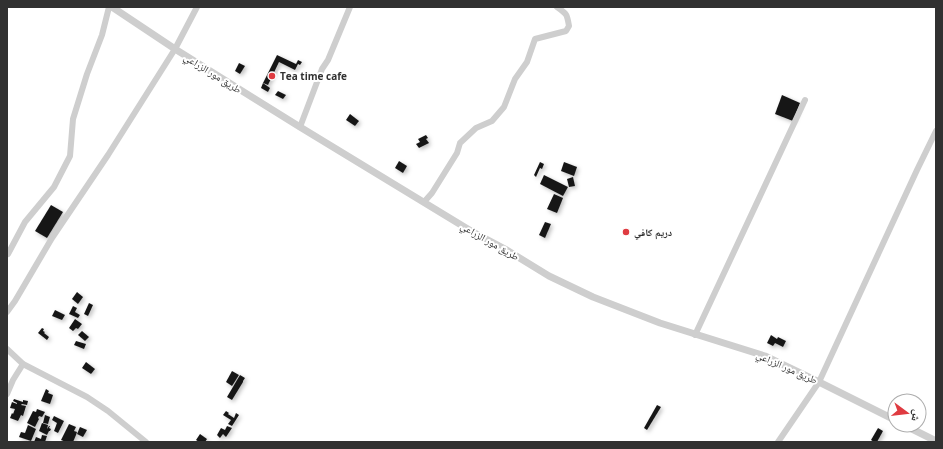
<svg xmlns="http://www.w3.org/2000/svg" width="943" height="449" viewBox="0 0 943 449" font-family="'Open Sans','Noto Naskh Arabic',sans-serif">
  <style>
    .building { fill: #181818; filter: url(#shadow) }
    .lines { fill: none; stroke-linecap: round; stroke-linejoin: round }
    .minor { stroke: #cecece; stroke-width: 6 }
    .tertiary { stroke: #cecece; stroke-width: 7 }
    .poi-dot { fill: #df3b41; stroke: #fff; stroke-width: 1.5 }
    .labels { text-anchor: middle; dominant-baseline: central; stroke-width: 4; stroke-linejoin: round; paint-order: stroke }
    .street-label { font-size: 10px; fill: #313131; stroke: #fff }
    .poi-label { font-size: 10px; font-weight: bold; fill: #313131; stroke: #fff; text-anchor: start }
  </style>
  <defs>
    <filter id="shadow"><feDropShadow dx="2" dy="2" stdDeviation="2" flood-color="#0004"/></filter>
  </defs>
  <rect width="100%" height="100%" fill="#fff"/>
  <g class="building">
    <path d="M277,55l19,9 2,-4 4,2 -2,3 -2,-1 -3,6 -16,-8 -11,23 -5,-2z"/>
    <path d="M239,63l6,3 -5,8 -5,-3z"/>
    <path d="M263,83l7,5 -2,4 -7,-4z"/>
    <path d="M278,91l8,4 -3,4 -8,-4z"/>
    <path d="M782,95l18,8 -7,18 -18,-7z"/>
    <path d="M350,114l9,7 -4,5 -9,-6z"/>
    <path d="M426,135l2,3 -2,1 3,4 -10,5 -3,-4 4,-2 -2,-3z"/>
    <path d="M399,161l8,5 -4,7 -8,-5z"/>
    <path d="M540,162l4,2 -2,5 -2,-1 -4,9 -2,-2z"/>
    <path d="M564,162l13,5 -3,9 -13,-5z"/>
    <path d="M544,175l24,12 -5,9 -23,-12z"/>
    <path d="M573,177l2,9 -6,1 -2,-8z"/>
    <path d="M554,194l9,4 -6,15 -10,-4z"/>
    <path d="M51,205l12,7 -16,26 -12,-7z"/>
    <path d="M545,222l6,2 -6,14 -6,-3z"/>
    <path d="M77,292l6,5 -5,7 -6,-5z"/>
    <path d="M89,303l4,2 -5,11 -4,-2z"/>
    <path d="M73,306l4,2 -2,4 5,3 -2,3 -9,-4z"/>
    <path d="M55,310l10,5 -3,5 -10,-4z"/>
    <path d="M75,319l7,5 -4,5 -2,-1 -3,3 -4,-3z"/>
    <path d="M42,328l2,1 -1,2 2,1 -1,1 5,4 -2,3 -9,-7z"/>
    <path d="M82,331l7,6 -4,4 -7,-6z"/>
    <path d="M771,335l6,4 1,-2 8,4 -3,6 -8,-4 -2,3 -6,-3z"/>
    <path d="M76,341l10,3 -2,5 -10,-4z"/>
    <path d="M86,362l9,7 -4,5 -9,-6z"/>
    <path d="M232,371l7,4 -7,11 -6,-4z"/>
    <path d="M240,375l5,3 -2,3v1l-11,18 -5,-3z"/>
    <path d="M46,389l3,2 -1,2 5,2 -3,9 -9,-3z"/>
    <path d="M14,399l9,3v-2l5,1 -1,4 -5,-1 -1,1 5,1 -3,10 -2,-1 -3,6 -8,-3 2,-5 1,1 2,-5 -5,-1 2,-6 5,2v-1l-4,-2z"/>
    <path d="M657,405l4,2 -14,23 -3,-2z"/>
    <path d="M37,409l8,3 -3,5 -3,-1 -1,2 1,1 -4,8 -8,-4 6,-12 3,1z"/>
    <path d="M226,411l3,2 -1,1 6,4 2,-5 3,2 -7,11 -4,-2 3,-4 -8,-5z"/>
    <path d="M45,415l5,2 -2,7 -5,-1z"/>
    <path d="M54,416l10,5 -6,12 -4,-2 3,-8 -5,-3z"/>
    <path d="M42,423l6,2 -1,4 2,-3h1l-1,2 2,1 -1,2h-1l-2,4 -8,-4z"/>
    <path d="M69,424l7,3 -2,4 3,1 -1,3 -3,7h-7l-5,-2z"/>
    <path d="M28,425l8,4 -5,12 -12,-4 2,-5 4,1z"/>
    <path d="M227,426l5,2 -6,9 -3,-3 -3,4 -3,-3 4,-7 4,2z"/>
    <path d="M80,427l7,3 -4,7 -6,-3z"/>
    <path d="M878,428l5,3 -6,11h-3l-3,-2z"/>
    <path d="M200,434l7,5 -2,3h-6l-3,-2z"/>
    <path d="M42,435l5,1 -2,6h-11l2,-5 5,2z"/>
  </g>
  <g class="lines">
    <g class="minor">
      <path d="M300,127l22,-58 6,-9 22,-53"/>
      <path d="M424,202l8,-9 25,-40 3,-10 16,-15 16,-7 12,-14 11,-28 12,-17 8,-23 31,-8 3,-5c-2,-12 -2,-12 -12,-19"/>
      <path d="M8,254l17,-32 29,-35 16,-31 3,-37 14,-45 15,-39 7,-28"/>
      <path d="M7,312l8,-11 37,-63 56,-83 67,-106 22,-42"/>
      <path d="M695,335l110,-235"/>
      <path d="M7,349l16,15 64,33 21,14 38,31"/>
      <path d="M7,394l6,-14 10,-16"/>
      <path d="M778,442l41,-60 98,-212 19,-39"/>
    </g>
    <g class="tertiary">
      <path d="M112,7l63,42 125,78 171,104 34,18 44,27 44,21 67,26 105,33 54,26 76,38"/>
      <path d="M904,425l32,16"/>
    </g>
  </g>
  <g class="poi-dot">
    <circle cx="272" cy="76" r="4"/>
    <circle cx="626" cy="232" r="4"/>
  </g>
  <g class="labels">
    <g class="street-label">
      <text transform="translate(213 73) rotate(32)">طريق مور الزراعي</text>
      <text transform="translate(490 241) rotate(30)">طريق مور الزراعي</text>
      <text transform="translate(787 367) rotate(24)">طريق مور الزراعي</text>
    </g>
    <g class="poi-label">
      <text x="280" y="76">Tea time cafe</text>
      <text x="634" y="232">دريم كافي</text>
    </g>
  </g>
  <rect width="943" height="449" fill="none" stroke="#313131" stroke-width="16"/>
  <g transform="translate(907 413) rotate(105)"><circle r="19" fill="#ffffff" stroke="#adadad"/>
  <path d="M0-3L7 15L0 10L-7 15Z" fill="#df3b41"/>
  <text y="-6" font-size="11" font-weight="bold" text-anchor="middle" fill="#313131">ش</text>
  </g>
</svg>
